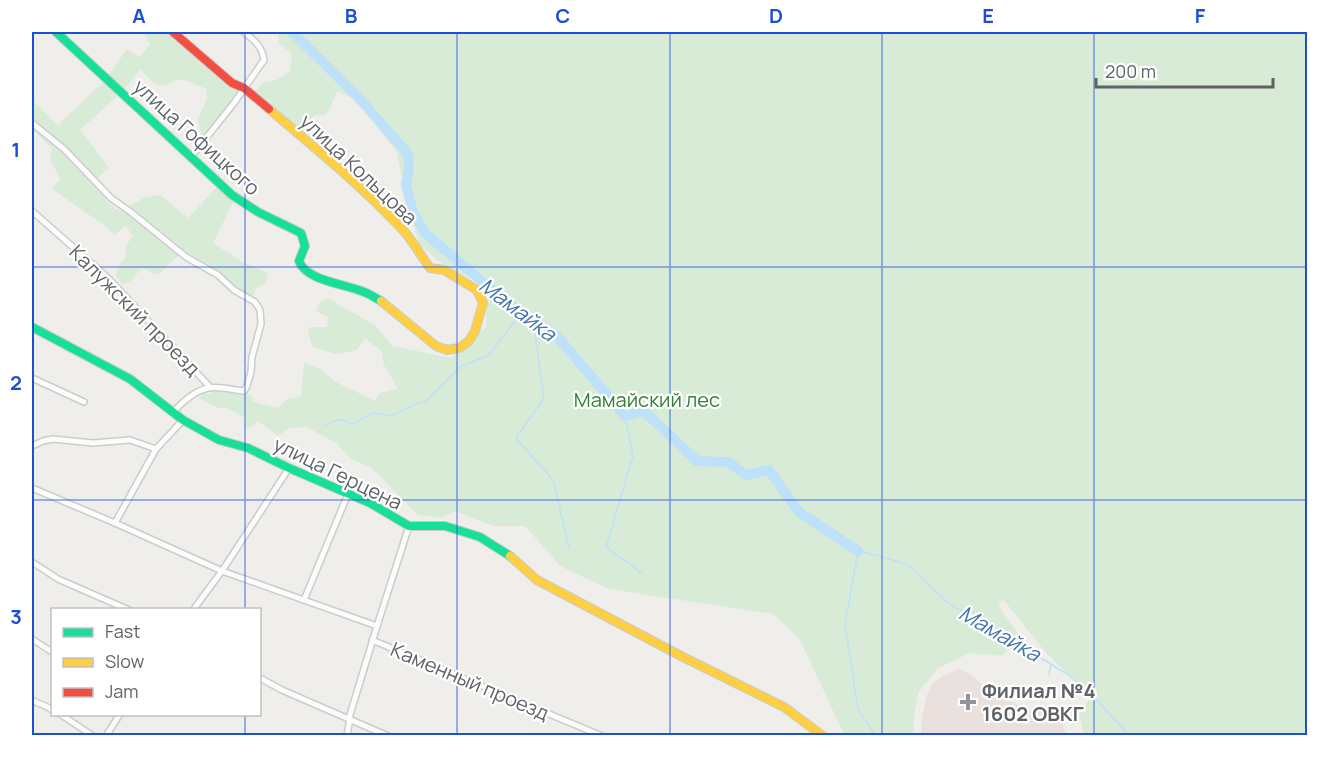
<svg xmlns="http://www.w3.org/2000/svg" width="1339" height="767" viewBox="0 0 1339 767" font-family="Manrope,sans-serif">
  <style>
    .medical { fill: #eae0de }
    .green { fill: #d8ebd6 }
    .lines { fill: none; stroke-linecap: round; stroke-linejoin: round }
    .stream { stroke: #bfe0f9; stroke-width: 1.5 }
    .river { stroke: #bfe0f9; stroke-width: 10 }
    .street-casing { stroke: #cbcccc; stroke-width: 8 }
    .fast-casing { stroke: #cacacb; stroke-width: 10 }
    .slow-casing { stroke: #cacacb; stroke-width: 10 }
    .jam-casing { stroke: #cacacb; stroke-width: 10 }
    .street { stroke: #fdfcfc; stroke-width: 5 }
    .fast { stroke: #16e098; stroke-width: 8 }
    .slow { stroke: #ffcf43; stroke-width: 8 }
    .jam { stroke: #f24e42; stroke-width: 8 }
    .grid { fill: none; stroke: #1d4ed8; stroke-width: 1.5; stroke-opacity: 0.55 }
    .poi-dot { fill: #919496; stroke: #fff; stroke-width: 2 }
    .labels { text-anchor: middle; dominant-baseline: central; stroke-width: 4.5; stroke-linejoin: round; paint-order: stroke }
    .street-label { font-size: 20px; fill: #5f6368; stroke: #fff }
    .park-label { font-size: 20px; fill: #348238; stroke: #fff }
    .poi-label { font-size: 20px; font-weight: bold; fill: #5f6368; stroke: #fff; text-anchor: start }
    .water-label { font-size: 21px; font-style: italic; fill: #4174aa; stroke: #fff }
    .neatline { fill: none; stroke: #1d4ed8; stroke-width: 2 }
    .grid-label { font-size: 20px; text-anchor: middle; font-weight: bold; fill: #1d4ed8 }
  </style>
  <rect width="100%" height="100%" fill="#efeeea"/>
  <path class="medical" d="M959,669l13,6 22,20 39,16 13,-5 12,8 9,21h-146l1,-19 4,-18 7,-15 11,-8z"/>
  <g class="green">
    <path d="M144,32h27l69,56 -3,9 -35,43 -4,-21 9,-21 -1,-9c-7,-3 -15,-7 -23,-9 -7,-1 -12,3 -18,5 -11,3 -17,-8 -23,-15h-2l-17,21 -43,39 29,38 -12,10 -3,1c2,10 17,28 25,32l27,-14 14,-2 28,23 30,-32 16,14 -21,43 31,20 22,9 2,4 -2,7 -10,5 -3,8 -17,-6 -26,-25 -27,-14 -25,24 -17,-7 -9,12 -8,4 -3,-2 -5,-5c0,-9 5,-14 10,-21l-1,-8 8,-13 -8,-9 -10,9 -11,-10 -52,-36 8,-10 -10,-20 2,-10 -17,-18 -3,3v-34l26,25 47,-45 22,-31 12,8 11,-12z"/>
    <path d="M278,32h1029v703h-223l-5,-22 13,-17 -45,-42 -44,-55 -5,6 21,30 -17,21 -32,-3 -32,15 -19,23 -6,30 1,14h-68l-3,-3 -44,-94 -26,-24 -164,-25 -49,-23 -35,-40h-32l-39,-15 -13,7 -23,-3 -47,-48 -20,-8 -14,-15 -30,-17 -17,1 -12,8 -20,-15 -9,7 -5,-1 1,-9 -19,-11 -8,1 -19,-10 4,-5 8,1 5,-5 35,6 2,7 25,6 9,-9 14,-3 3,-34 18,8 14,12 39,19 5,-8 18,-4 -14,-24 -3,-14 -16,-13 -8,12 -20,4 -25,-7 -4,-15 2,-5h17l1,-10 -12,-6 3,-8 8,-5 48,27 17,21 59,12 35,-31v-29l-11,-17 -31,-16 -25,-21 -17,-65 -5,-27 -40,-51 -20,-10 -7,18 -5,6 -11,1 -13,14 -8,-4 -38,-34 9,-10 13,-2 13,-9 2,-17 -13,-11z"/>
  </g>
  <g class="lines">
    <g class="stream">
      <path d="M533,320l11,78 -28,40 37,42 16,68"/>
      <path d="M625,416l8,40 -27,91 37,27"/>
      <path d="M325,425l14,-6 14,5 19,-11 19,3 27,-13 8,-2 35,-35 27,-10 28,-36 3,-9"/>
      <path d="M1049,675l2,-10"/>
      <path d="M876,736l-18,-26 -13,-86 13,-73c12,3 46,10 54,17 16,13 39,46 60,44l42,29 56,35 23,20 37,40"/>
    </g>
    <path class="river" d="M292,32l67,66 49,56 1,15 -3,15 7,29 13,21 83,70 47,31 69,81 19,-5 53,50 31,1 18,13 23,-5 30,42 59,39"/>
    <defs>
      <g id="street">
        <path d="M32,123l32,26 47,49 21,15 54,44 32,18 16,15 21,12 5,8 1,14 -9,33 -1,15 -4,14 -3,5c-11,-1 -25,-5 -35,-3 -14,2 -26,14 -36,24"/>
        <path d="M191,157l43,-54 30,-43c-2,-14 -10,-20 -20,-28"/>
        <path d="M32,211l76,67 102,109"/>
        <path d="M32,378l52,24"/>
        <path d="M32,446l11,-5 10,-2 40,4 37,-3 26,9"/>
        <path d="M32,488l83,35 107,48 155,55"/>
        <path d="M115,523l41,-74 27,-29"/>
        <path d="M32,562l26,17 71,31"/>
        <path d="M304,600l44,-106"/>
        <path d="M193,610l29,-39 67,-103"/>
        <path d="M32,639l20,13"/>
        <path d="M372,640l230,96"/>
        <path d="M260,678l22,12 106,46"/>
        <path d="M32,700c6,4 14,5 20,10"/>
        <path d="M60,714l33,22"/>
        <path d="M349,718l28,-92 32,-100"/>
        <path d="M106,736l14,-22"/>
        <path d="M347,736l3,-18"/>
      </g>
      <g id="fast">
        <path d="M56,32l176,163 26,17 43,21 4,13 -6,15c7,20 47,23 65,31 6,2 11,6 17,9"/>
        <path d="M32,327l98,52 53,41 36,20 29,8 41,20 81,35 39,23h36l35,11 30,19"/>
      </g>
      <g id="slow">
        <path d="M269,109c46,39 93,77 134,121 10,11 18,26 27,38l14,2 33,20 6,13 -8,28 -6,10 -10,7 -12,2 -11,-4 -55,-45"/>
        <path d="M510,556l27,24 144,76 103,51 39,29"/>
      </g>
      <path id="jam" d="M173,32l59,51 12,5 25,21"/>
    </defs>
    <use href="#street" class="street-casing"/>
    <use href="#fast" class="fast-casing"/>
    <use href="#slow" class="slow-casing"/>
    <use href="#jam" class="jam-casing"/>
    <use href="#street" class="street"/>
    <use href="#fast" class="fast"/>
    <use href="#slow" class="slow"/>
    <use href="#jam" class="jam"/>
  </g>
  <path class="grid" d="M245,32v578M457,32v704M670,32v704M882,32v704M1094,32v704M32,267h1276M32,500h1276M245,714v22"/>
  <path class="poi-dot" d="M965 693h6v6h6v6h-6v6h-6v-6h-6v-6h6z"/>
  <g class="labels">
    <g class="street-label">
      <text transform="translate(197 137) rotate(42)">улица Гофицкого</text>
      <text transform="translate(359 169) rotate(43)">улица Кольцова</text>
      <text transform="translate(135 310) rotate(45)">Калужский проезд</text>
      <text transform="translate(338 473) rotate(26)">улица Герцена</text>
      <text transform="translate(470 681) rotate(23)">Каменный проезд</text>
    </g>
    <g class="park-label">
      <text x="647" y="399">Мамайский лес</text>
    </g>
    <g class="poi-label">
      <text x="982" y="690">Филиал №4<tspan x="982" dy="23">1602 ОВКГ</tspan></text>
    </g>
    <g class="water-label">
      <text transform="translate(518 309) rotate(37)">Мамайка</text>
      <text transform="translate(1000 633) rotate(30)">Мамайка</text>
    </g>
  </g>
  <rect width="1339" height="767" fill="none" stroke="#ffffff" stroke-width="66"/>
  <rect x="51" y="608" width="210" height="108" fill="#ffffff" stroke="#bfc1c3" stroke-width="1.5"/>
  <rect x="63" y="628" width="30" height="9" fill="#16e098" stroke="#bfc1c3" stroke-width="1.5"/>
  <text x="105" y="638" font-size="18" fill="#5f6368">Fast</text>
  <rect x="63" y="658" width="30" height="9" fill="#ffcf43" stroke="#bfc1c3" stroke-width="1.5"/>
  <text x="105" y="668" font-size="18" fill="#5f6368">Slow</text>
  <rect x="63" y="688" width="30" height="9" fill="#f24e42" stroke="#bfc1c3" stroke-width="1.5"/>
  <text x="105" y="698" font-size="18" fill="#5f6368">Jam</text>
  <path d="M1096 78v9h177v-9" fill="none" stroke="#5f6368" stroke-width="3"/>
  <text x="1105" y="78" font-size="18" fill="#5f6368" stroke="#ffffff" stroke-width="4.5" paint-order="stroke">200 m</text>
  <rect x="33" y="33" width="1273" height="701" class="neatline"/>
  <g class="grid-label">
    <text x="139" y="23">A</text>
    <text x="351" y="23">B</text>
    <text x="563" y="23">C</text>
    <text x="776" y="23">D</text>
    <text x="988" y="23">E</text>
    <text x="1200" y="23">F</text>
    <text x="16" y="157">1</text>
    <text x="16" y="390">2</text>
    <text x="16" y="624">3</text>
  </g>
</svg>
